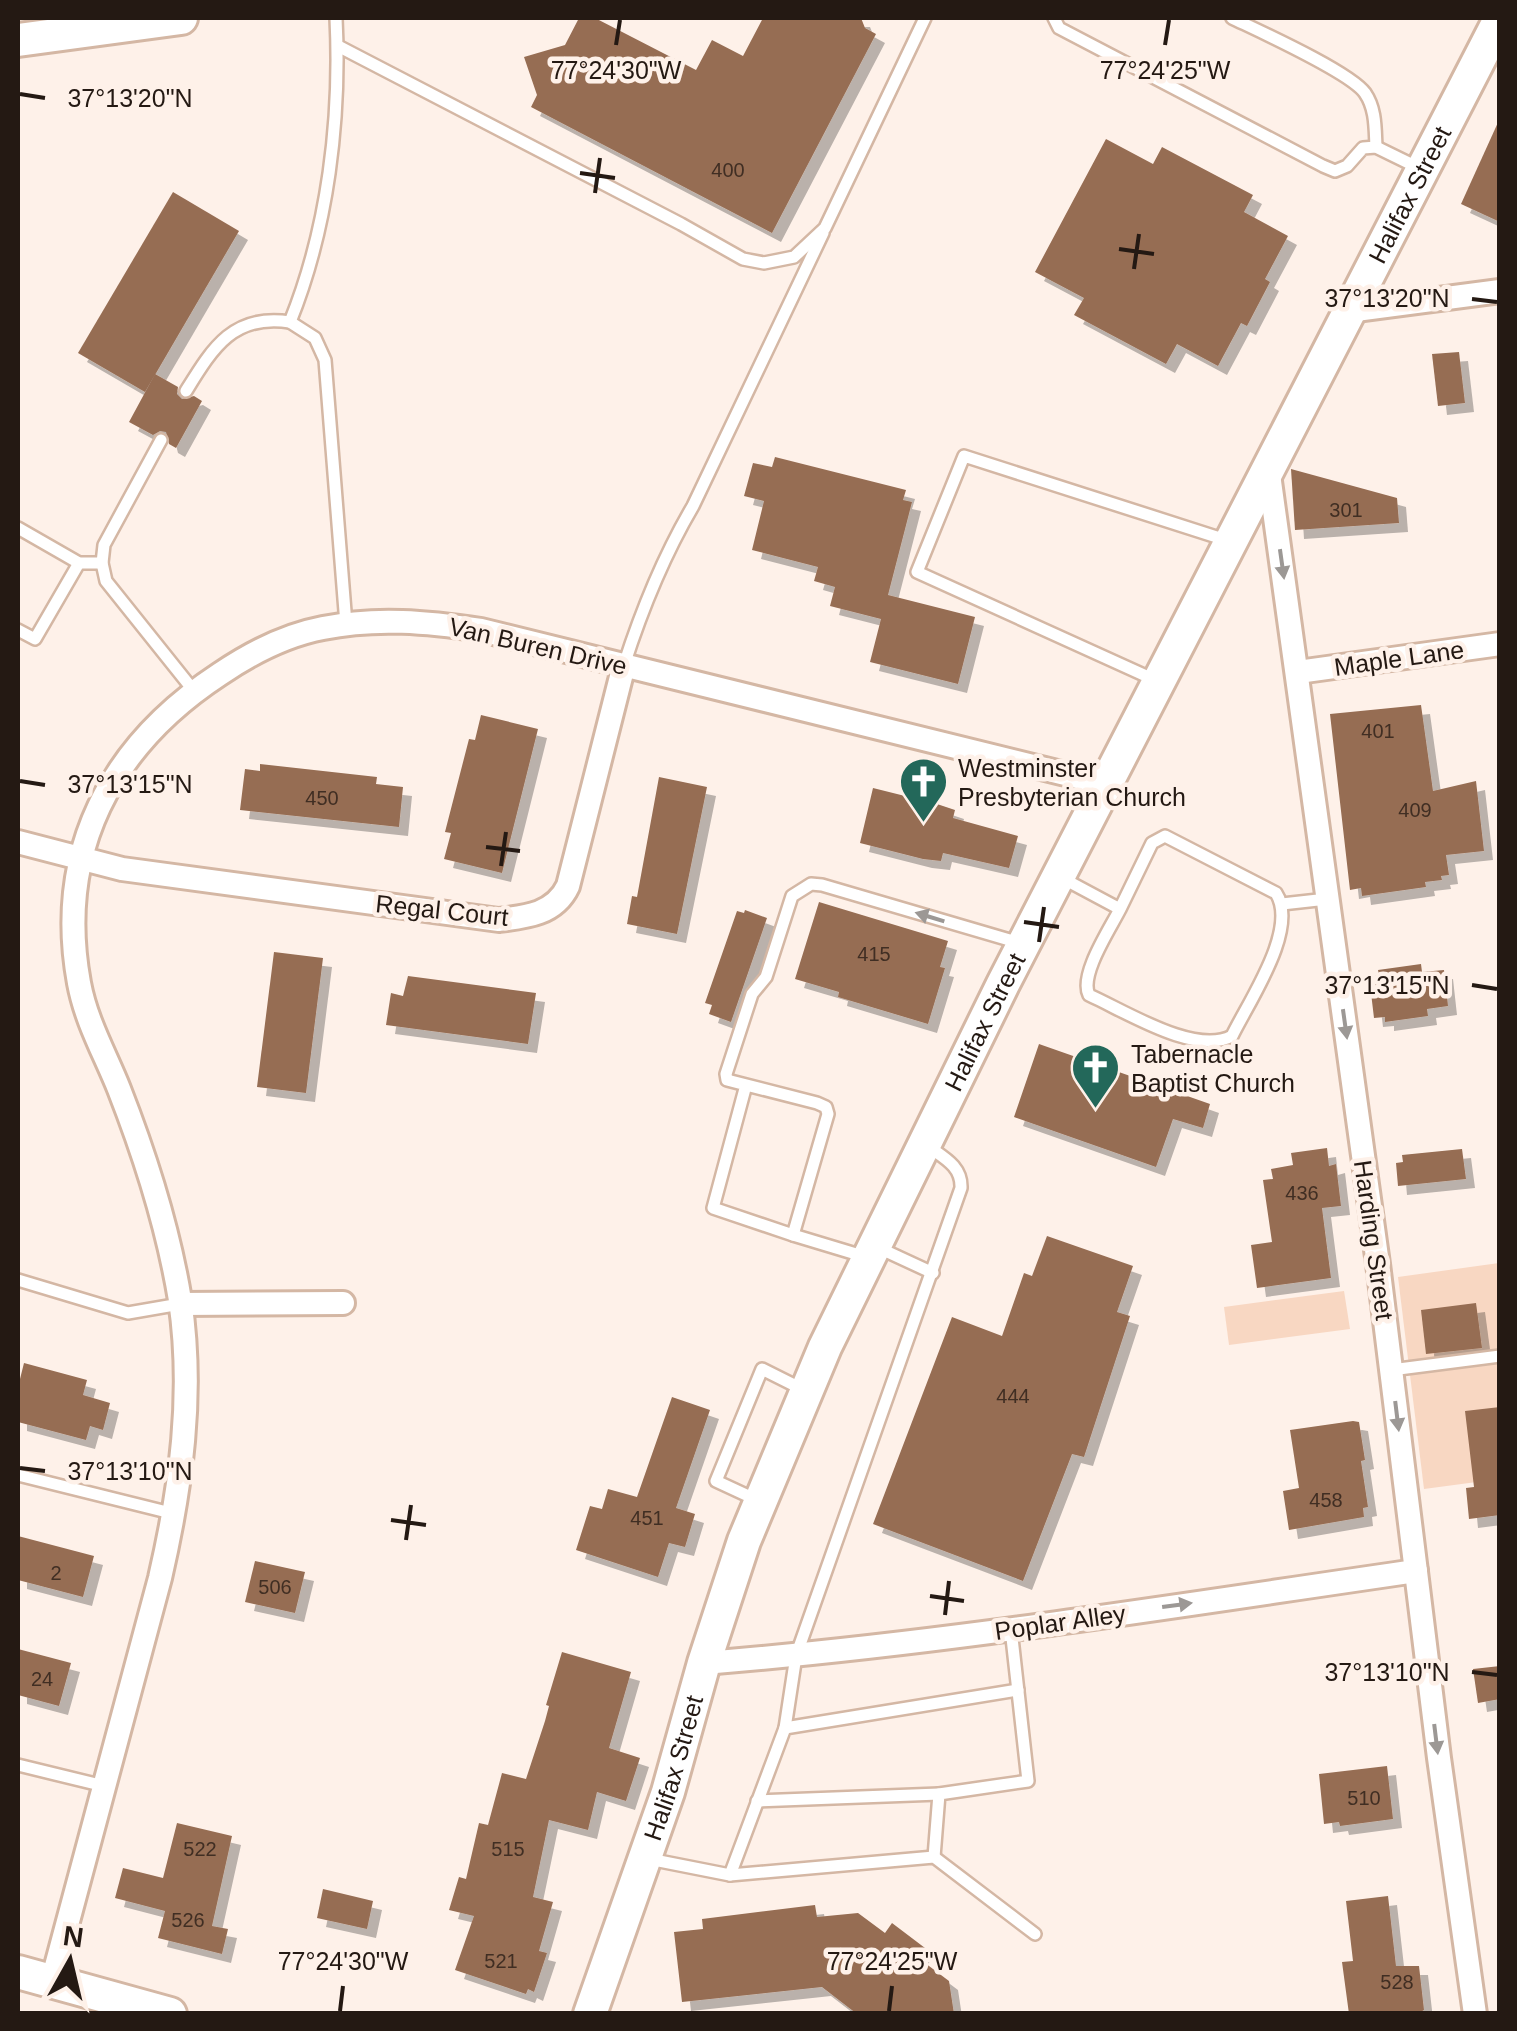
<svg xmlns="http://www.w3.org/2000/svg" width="1517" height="2031" viewBox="0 0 1517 2031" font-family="Arial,sans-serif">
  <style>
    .green { fill: #f8d7c2 }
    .building { fill: #966d53; filter: url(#shadow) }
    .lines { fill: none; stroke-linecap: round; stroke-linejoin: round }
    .lane-casing { stroke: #d4b7a4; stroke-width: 16 }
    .street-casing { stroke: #d4b7a4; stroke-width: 28 }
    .secondary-casing { stroke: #d4b7a4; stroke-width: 38 }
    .lane { stroke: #fff; stroke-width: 11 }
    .street { stroke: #fff; stroke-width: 22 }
    .secondary { stroke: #fff; stroke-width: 32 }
    .oneway { fill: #9c9895 }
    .ticks { fill: none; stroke: #241913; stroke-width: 4 }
    .labels { text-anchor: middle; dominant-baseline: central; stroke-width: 9; stroke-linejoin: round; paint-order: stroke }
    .number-label { font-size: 20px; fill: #402e23 }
    .street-label { font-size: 25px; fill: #241913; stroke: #fef1e9 }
    .poi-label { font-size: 25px; fill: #241913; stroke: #fef1e9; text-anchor: start }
    .ticks-label { font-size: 25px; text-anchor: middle; fill: #241913; stroke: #fef1e9; stroke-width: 9; stroke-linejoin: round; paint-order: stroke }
  </style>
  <defs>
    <filter id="shadow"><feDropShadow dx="9" dy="9" stdDeviation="0" flood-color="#0004"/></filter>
  </defs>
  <rect width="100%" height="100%" fill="#fef1e9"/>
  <g class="green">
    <path d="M1499,1263v216l-75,10 -26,-212z"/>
    <path d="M1344,1291l6,38 -121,16 -5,-38z"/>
  </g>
  <g class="building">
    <path d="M579,18h16l101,52 16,-30 31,16 20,-38h98l4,10 11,6 -104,199 -241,-126 6,-12 -13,-38 41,-12z"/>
    <path d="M1500,118v104l-39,-18z"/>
    <path d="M1106,139l47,25 9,-17 91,48 -9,17 44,24 -23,43 5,3 -23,44 -6,-3 -23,43 -41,-22 -11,20 -92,-49 10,-17 -49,-26z"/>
    <path d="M173,192l66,39 -94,161 -67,-39z"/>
    <path d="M1459,352l6,51 -27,3 -6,-52z"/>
    <path d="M155,374l23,13 -1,7 5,5 12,-3 8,5 -26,47 -7,-4 -3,-12 -6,-1 -7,4 -24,-13z"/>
    <path d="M775,457l131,33 -3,10 9,2 -24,93 87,22 -17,67 -88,-22 11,-43 -51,-13 5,-19 -21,-6 4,-14 -66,-17 12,-49 -20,-5 9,-33 19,4z"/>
    <path d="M1291,469l106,29 2,25 -104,7z"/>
    <path d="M1421,705l12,86 43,-10 8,70 -38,4 3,20 -8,1 1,4 -17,2 1,5 -64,9 -1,-8 -11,2 -20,-176z"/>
    <path d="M481,715l57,14 -36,144 -58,-14 7,-26 -6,-1 24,-93 6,1z"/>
    <path d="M260,764l117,13 -1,7 27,3 -4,40 -159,-17 5,-41 15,2z"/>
    <path d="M659,777l48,10 -30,147 -50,-10 5,-28 5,1z"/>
    <path d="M873,788l64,16 18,6 -2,8 65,18 -9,32 -66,-15 -2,8 -18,-2 -63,-16z"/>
    <path d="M819,902l129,39 -8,26 5,1 -17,56 -90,-27 1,-5 -44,-13z"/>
    <path d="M745,910l22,8 -36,104 -22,-8 3,-9 -7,-2 32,-92 7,2z"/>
    <path d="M274,952l49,6 -17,135 -49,-6z"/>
    <path d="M1421,964l1,8 22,-2 4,36 -21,3 1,7 -43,6v-5l-11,1 -5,-42 10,-1 -1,-5z"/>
    <path d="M408,976l128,17 -8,51 -142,-19 5,-32 12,3z"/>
    <path d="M1039,1044l171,60 -7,24 -30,-9 -17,48 -142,-50z"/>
    <path d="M1327,1148l2,18 7,-2 5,42 -19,2 9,70 -74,10 -6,-43 21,-3 -9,-62 10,-1 -2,-10 22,-4 -2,-12z"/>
    <path d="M1462,1149l4,30 -68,7 -2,-23 7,-1 -1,-7z"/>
    <path d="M1047,1236l86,30 -16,46 13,4 -46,141 -12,-3 -49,127 -150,-57 79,-207 50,19 22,-63 8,3z"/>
    <path d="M1476,1303l6,45 -56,6 -5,-44z"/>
    <path d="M24,1363l63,17 -4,15 27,8 -7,27 -13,-4 -4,14 -68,-18v-35z"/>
    <path d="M672,1397l38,13 -34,98 19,6 -10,33 -16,-4 -11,34 -82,-27 14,-44 12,3 6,-20 29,8z"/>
    <path d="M1500,1407v108l-31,4 -3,-31 8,-1 -9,-76z"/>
    <path d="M1353,1421l6,1 6,38 -4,1 7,46 -5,1 1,9 -75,13 -6,-39 16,-3 -9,-58z"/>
    <path d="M18,1536l76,20 -11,41 -65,-17z"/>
    <path d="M255,1561l50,11 -10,41 -50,-11z"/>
    <path d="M18,1649l53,14 -12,43 -41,-11z"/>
    <path d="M562,1652l69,20 -22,76 31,10 -14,43 -29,-9 -9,38 -39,-10 -16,77 20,5 -14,49 8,2 -13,39 -6,-3 -2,5 -71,-24 19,-54 -25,-6 10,-33 7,2 13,-56 9,2 14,-52 24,6 19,-58 4,-15 -3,-1z"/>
    <path d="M1500,1666v33l-22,4 -5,-34z"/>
    <path d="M1387,1766l6,53 -53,7 -1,-4 -15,2 -5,-50z"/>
    <path d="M177,1823l55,13 -20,90 16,3 -6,25 -64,-16 7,-27 -50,-13 8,-30 40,10z"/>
    <path d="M323,1889l50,12 -6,28 -50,-11z"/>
    <path d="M1388,1896l8,70h23l5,44 -7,4h-68l-7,-52 11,-1 -7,-60z"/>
    <path d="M815,1905l2,12 41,-4 27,20 7,-10 33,25 -8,9 32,24 5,33h-97l-35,-27 -140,15 -8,-70 29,-3 -1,-10z"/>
  </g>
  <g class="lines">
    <defs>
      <g id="lane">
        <path d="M1054,18l5,10 264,138 12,5 12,-5 16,-18 13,-1 45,22"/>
        <path d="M1232,18c27,13 118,54 133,75 11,16 10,35 11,54"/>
        <path d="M338,46l343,178 62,35 21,4 30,-6 31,-29 100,-210"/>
        <path d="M290,322l25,16 10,22 21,264"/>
        <path d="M186,391c26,-42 47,-78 104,-69 38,-94 51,-203 46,-304"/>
        <path d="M161,440l-57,105 -2,18 4,18 88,110"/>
        <path d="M18,528l61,35h23"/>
        <path d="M18,630l17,9 44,-76"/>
        <path d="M624,665c18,-56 39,-108 69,-159l130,-273"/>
        <path d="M1155,680l-238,-108 47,-116 262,84"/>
        <path d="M1062,878l58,31 32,-66 13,-7 111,57c23,36 -27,108 -44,143 -37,20 -107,-25 -143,-41 -10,-20 21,-66 31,-86"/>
        <path d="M1282,904l45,-5"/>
        <path d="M746,1085l-33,123 80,27 35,-121 -2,-7 -9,-4 -90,-23 -1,-6 26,-80 14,-17 26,-81 19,-12 11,1 198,58"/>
        <path d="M793,1235l73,22"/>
        <path d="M879,1248l54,25"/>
        <path d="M18,1280l110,33 52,-9"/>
        <path d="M1391,1370l109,-14"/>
        <path d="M18,1475l157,39"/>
        <path d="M757,1500l-41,-19 46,-112 40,20"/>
        <path d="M785,1728l11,-72 165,-468c1,-23 -19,-31 -36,-44"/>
        <path d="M18,1765l86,21"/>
        <path d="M757,1801l182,-7"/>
        <path d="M934,1857l5,-63 89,-13 -17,-152"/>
        <path d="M649,1859l81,16 204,-18 101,77"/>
        <path d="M730,1875l55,-147 233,-38"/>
      </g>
      <g id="street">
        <path d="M1348,311l152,-20"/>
        <path d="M1268,467l110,797 61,494 36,256"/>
        <path d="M1298,672l202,-28"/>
        <path d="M18,842l104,27 377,51c27,-3 56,-6 69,-34l56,-221"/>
        <path d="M180,1304l163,-1"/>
        <path d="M704,1663c238,-19 475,-58 712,-92"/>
        <path d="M52,1981l108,-403c21,-91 34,-184 20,-278 -12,-73 -34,-142 -61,-211 -14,-35 -33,-68 -40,-106 -24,-131 31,-237 141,-309 31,-21 66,-39 103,-46 53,-11 105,-6 158,2l625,154"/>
      </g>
      <g id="secondary">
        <path d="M18,40l163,-22"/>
        <path d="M18,1972l152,42"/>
        <path id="s1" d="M590,2014l78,-222 36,-129 40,-122 81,-194 178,-363 497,-965"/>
      </g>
    </defs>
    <use href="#lane" class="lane-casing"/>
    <use href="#street" class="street-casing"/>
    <use href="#secondary" class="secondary-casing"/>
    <use href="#lane" class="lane"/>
    <use href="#street" class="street"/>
    <use href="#secondary" class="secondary"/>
  </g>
  <defs><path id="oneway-solid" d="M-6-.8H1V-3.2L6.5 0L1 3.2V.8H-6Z" transform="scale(2.5)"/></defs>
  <g class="oneway">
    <use href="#oneway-solid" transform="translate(1282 564) rotate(82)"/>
    <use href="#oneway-solid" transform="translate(930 917) rotate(-163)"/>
    <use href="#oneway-solid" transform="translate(1345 1024) rotate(82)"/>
    <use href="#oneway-solid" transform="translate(1397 1416) rotate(83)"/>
    <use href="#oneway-solid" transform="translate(1177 1605) rotate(-8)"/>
    <use href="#oneway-solid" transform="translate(1436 1739) rotate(83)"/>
  </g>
  <path class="ticks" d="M616,45l4,-25M1165,45l4,-25M20,94l25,4M580,173l35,5M595,193l5,-35M1119,249l35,5M1134,269l5,-35M1472,299l25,3M20,781l25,4M486,847l34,4M501,866l5,-34M1024,922l35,5M1039,942l5,-35M1472,985l25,4M20,1468l25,3M391,1520l35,5M406,1540l5,-35M930,1596l34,5M945,1615l4,-34M1472,1672l25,3M340,2011l3,-25M889,2011l3,-25"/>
  <defs>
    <symbol id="church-pin" viewBox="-11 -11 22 30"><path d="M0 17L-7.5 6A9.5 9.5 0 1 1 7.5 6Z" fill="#23685a" stroke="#fef1e9"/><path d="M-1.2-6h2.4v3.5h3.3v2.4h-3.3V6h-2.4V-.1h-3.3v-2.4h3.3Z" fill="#fff"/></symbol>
  </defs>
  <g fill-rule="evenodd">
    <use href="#church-pin" x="896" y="754" width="55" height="75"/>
    <use href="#church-pin" x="1068" y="1040" width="55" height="75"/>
  </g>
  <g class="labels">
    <g class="number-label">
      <text x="728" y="170">400</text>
      <text x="1346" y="510">301</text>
      <text x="1378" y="731">401</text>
      <text x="322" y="798">450</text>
      <text x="1415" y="810">409</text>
      <text x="874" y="954">415</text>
      <text x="1302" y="1193">436</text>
      <text x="1013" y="1396">444</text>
      <text x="1326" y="1500">458</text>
      <text x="647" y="1518">451</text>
      <text x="56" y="1573">2</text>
      <text x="275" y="1587">506</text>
      <text x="42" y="1679">24</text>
      <text x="1364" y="1798">510</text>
      <text x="200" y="1849">522</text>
      <text x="508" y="1849">515</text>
      <text x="188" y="1920">526</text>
      <text x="501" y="1961">521</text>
      <text x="1397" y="1982">528</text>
    </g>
    <g class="street-label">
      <text stroke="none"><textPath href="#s1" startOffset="2000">Halifax Street</textPath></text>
      <text transform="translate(538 646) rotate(13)">Van Buren Drive</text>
      <text transform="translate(1399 658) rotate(-8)">Maple Lane</text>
      <text transform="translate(442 910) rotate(6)">Regal Court</text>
      <text stroke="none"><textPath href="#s1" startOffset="1070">Halifax Street</textPath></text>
      <text transform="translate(1374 1240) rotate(82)">Harding Street</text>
      <text transform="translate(1060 1622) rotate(-8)">Poplar Alley</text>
      <text stroke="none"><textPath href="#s1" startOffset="260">Halifax Street</textPath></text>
    </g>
    <g class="poi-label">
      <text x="958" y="768">Westminster<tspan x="958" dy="29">Presbyterian Church</tspan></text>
      <text x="1131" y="1054">Tabernacle<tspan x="1131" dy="29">Baptist Church</tspan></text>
    </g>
  </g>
  <g class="ticks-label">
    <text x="616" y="79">77°24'30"W</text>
    <text x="1165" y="79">77°24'25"W</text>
    <text x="130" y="107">37°13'20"N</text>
    <text x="1387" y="307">37°13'20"N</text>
    <text x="130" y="793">37°13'15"N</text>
    <text x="1387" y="994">37°13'15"N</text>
    <text x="130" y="1480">37°13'10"N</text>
    <text x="1387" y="1681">37°13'10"N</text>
    <text x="343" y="1970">77°24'30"W</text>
    <text x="892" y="1970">77°24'25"W</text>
  </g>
  <rect width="1517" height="2031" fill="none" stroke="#241913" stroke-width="40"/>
  <g transform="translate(70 1961) rotate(8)" stroke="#fef1e9" stroke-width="8" paint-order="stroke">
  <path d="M0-8L18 38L0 25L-18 38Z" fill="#241913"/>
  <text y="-15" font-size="28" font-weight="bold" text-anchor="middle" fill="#241913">N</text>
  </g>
</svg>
